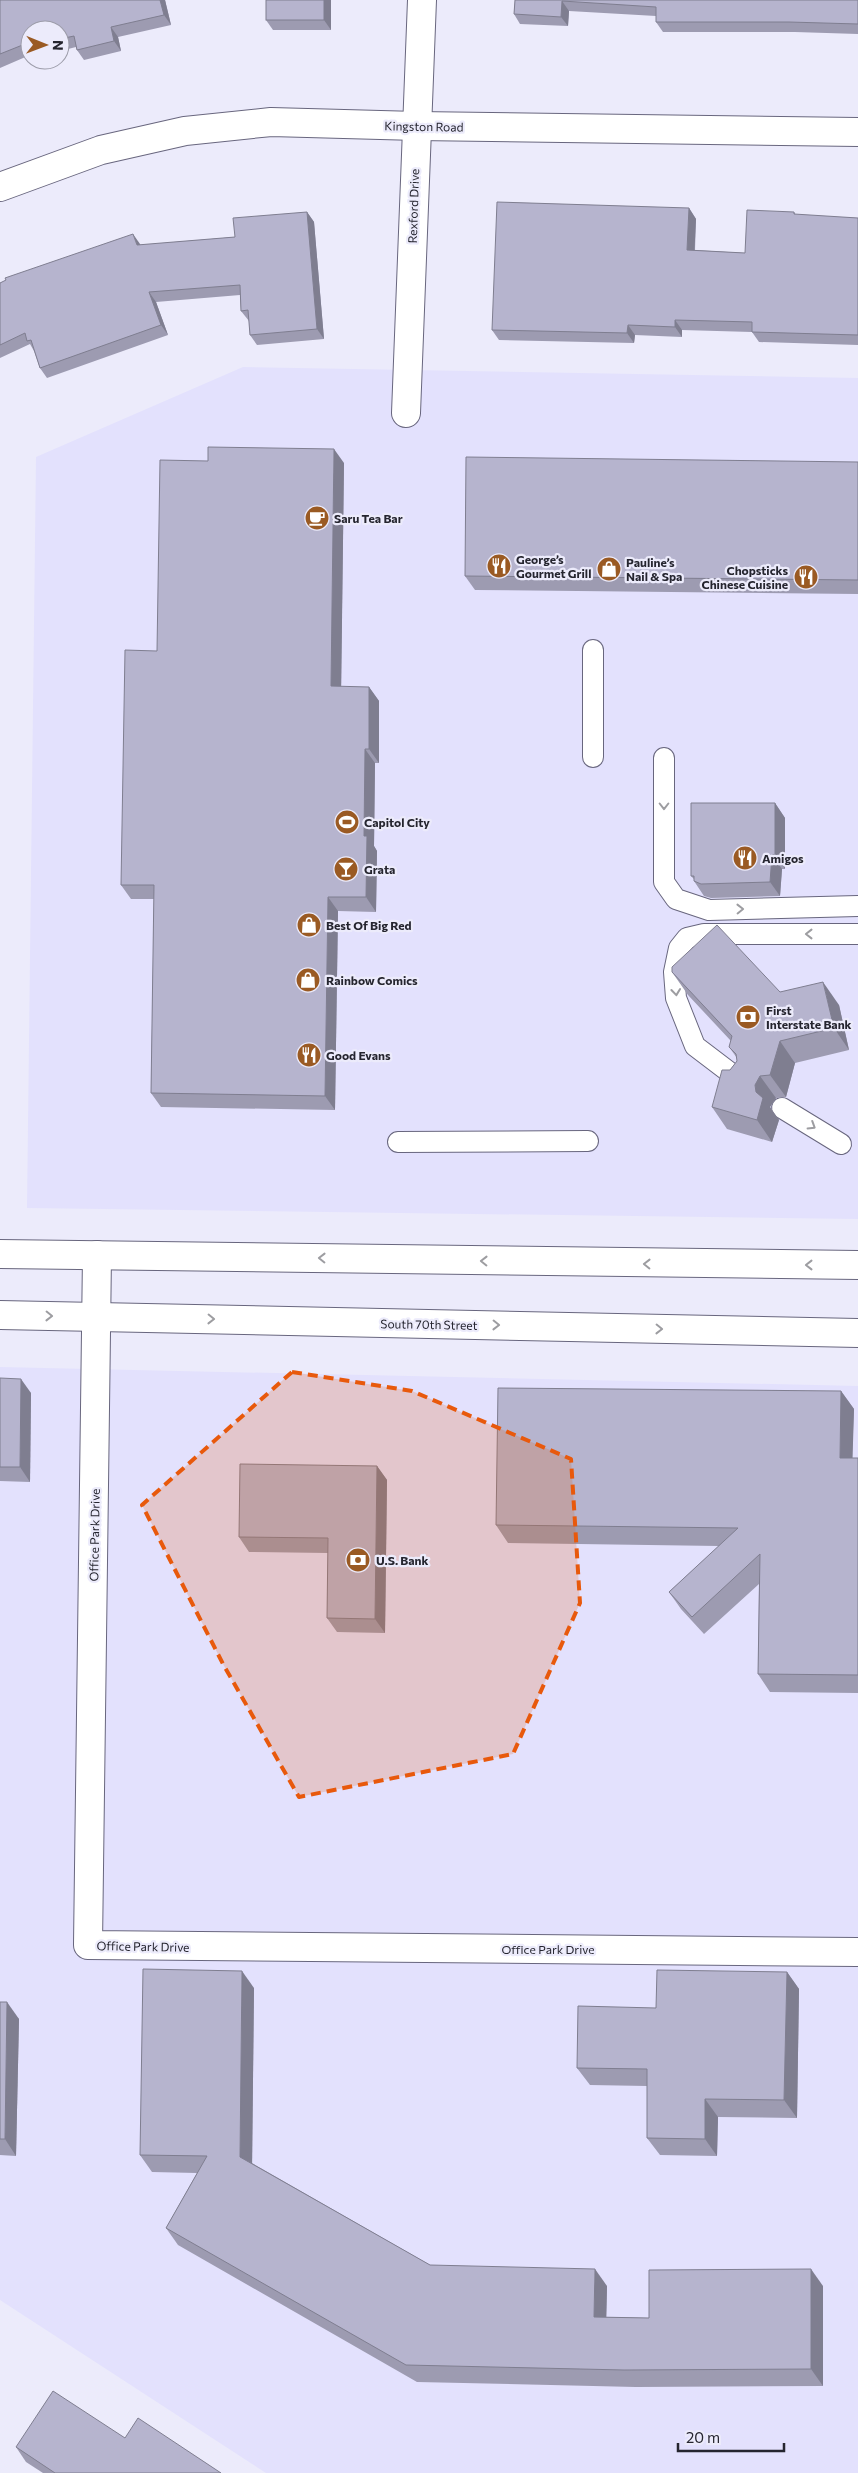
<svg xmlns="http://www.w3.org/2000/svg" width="858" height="2473" viewBox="0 0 858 2473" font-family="Commissioner,sans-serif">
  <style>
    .built { fill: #e3e1fd }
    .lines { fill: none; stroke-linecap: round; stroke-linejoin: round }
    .service-casing { stroke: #68667e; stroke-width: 22 }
    .minor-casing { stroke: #68667e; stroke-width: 30 }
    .secondary-casing { stroke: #68667e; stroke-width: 30 }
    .service { stroke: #fff; stroke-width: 20 }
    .minor { stroke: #fff; stroke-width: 28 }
    .secondary { stroke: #fff; stroke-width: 28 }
    .wall { fill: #9d9bb1 }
    .shaded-wall { fill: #7f7e90 }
    .building { fill: #b6b4ce; stroke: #7f7e90 }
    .oneway { stroke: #9d9da1 }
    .marked { fill: #e8590c; fill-opacity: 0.2; stroke: #e8590c; stroke-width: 4; stroke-dasharray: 10 6; stroke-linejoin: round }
    .labels { text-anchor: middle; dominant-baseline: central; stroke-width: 4.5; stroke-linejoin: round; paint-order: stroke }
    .street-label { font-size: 12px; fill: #25252f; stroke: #ecebfb }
    .poi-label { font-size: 12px; font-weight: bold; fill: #25252f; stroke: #ecebfb; text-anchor: start }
  </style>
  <rect width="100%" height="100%" fill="#ecebfb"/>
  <g class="built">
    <path d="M243,367l615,11v841l-831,-11 9,-751z"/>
    <path d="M0,1367l858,19v1087h-592l-266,-173z"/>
  </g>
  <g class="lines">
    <defs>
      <g id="service">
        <path d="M593,757v-107"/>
        <path d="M664,758v124l12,17 33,11 149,-4"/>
        <path d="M741,1081l-46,-35 -19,-48 -2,-26 5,-24 8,-10 17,-4h154"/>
        <path d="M782,1108l59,36"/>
        <path d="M398,1142l190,-1"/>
      </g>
      <g id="minor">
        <path d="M0,187l101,-37 84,-19 86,-9 146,4 441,6"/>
        <path d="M406,413l16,-413"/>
        <path d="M97,1255l-9,690 770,7"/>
      </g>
      <g id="secondary">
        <path d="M0,1254l858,11"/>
        <path d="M0,1315l858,18"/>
      </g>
    </defs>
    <use href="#service" class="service-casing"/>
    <use href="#minor" class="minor-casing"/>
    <use href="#secondary" class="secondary-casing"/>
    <use href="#service" class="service"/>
    <use href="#minor" class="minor"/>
    <use href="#secondary" class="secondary"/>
  </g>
  <g class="wall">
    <path d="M0,0h165l6,25 -53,12 3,14 -37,9 -7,-10 -1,-3 -16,4v-21h-30v25l-30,13z"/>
    <path d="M331,0v30h-58l-7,-10z"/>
    <path d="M515,0h343v34l-63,-2h-132l-7,-10v-6l-87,-5 -1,15 -48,-2 -6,-10z"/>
    <path d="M689,208l7,11 -1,31 50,3 49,-41 2,3 62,3v127l-99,-3 -7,-10 -70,-2v7l-47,-2 -1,8 -135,-3 -7,-10z"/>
    <path d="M307,212l7,10 10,117 -67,6 -7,-10 -1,-14 -8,-10 -1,-16 -84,7 12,33 -121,43 -7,-10 -6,-17 -4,-7 -30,14v-75l141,-38 94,-8z"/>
    <path d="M858,462v132l-383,-4 -10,-14z"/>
    <path d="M344,463l-3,224h28l10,14v62h-4l-1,83 3,5 -1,61 -38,-1 -3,199 -174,-3 -10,-14 3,-194h-23l-10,-14 36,-234z"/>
    <path d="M775,803l10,15v51h-3l-2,27 -69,2 -7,-2 -10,-15v-2l-3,-3z"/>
    <path d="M672,972l108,20 59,13 10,45 -54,13 -9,34 -10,1 -6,9 9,13 -7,22 -45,-13 -15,-22 18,-37 7,-9v-3l-8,-11 2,-6 -43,-46z"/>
    <path d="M0,1378l31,15 -1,89 -30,-1z"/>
    <path d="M841,1391l13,18 -2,49h6v235l-88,-1 -12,-18 1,-90 -55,50 -23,-25 -12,-17 50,-46 -211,-3 -12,-18z"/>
    <path d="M377,1466l10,14 -2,153 -48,-1 -10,-14 1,-65 -79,-1 -10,-15z"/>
    <path d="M787,1972l12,17 -2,129 -79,-1 -1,39 -57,-1 -13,-17v-52l-57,-1 -13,-17 79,-60z"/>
    <path d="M254,1988l-2,175 178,102 177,21 -1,31 43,1 174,-32v100l-187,1 -219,-5 -239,-137 -12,-17 31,-55 -45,-1 -12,-17z"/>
    <path d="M0,2002l19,17 -3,137 -16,-1z"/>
    <path d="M125,2438l96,35h-178l-17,-11 -10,-15z"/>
  </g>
  <g class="shaded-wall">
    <path d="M160,0h5l6,25 -7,-10z"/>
    <path d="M324,0h7v30l-7,-10z"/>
    <path d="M562,1l7,10 -1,15 -7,-9z"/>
    <path d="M111,27l7,10 3,14 -7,-10z"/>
    <path d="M689,208l7,11 -2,41 -7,-10z"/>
    <path d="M307,212l7,10 10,117 -7,-10z"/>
    <path d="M133,234l7,10 4,11 -7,-10z"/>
    <path d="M149,292l7,10 12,33 -7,-10z"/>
    <path d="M675,320l7,10v7l-7,-10z"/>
    <path d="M628,325l7,10 -1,8 -7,-10z"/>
    <path d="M334,449l10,14 -3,238 -10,-15z"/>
    <path d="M369,687l10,14v62l-10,-14z"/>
    <path d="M365,749l10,14 -1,83 3,5 -1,61 -10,-15 -2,-61z"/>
    <path d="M775,803l10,15v51l-10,-14z"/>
    <path d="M772,855l10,14 -2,27 -10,-14z"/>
    <path d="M328,897l10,14 -3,199 -10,-14z"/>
    <path d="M823,982l16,23 10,45 -15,-22z"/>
    <path d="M780,1041l15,22 -9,34 -16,-22z"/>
    <path d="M760,1076l16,22 -6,9 9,13 -7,22 -15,-22 -1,-28 -1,-7z"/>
    <path d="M21,1379l10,14 -1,89 -10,-15z"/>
    <path d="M841,1391l13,18 -2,67 -12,-18z"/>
    <path d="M377,1466l10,14 -2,153 -10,-14z"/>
    <path d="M242,1971l12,17 -2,185 -12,-16z"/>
    <path d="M787,1972l12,17 -2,129 -13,-18z"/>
    <path d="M7,2002l12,17 -3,137 -11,-17z"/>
    <path d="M705,2099l13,18 -1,39 -12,-17z"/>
    <path d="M595,2269l12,17 -1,48 -12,-17z"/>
    <path d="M811,2269l12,17v100l-12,-17z"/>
  </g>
  <g class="building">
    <path d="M0,0h160l4,15 -53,12 3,14 -37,9 -3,-14 -14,3v-9h-30v12l-30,12z"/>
    <rect x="266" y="0" width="58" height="20"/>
    <path d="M515,0h343v24l-69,-2h-133v-15l-94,-6 -1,16 -47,-3z"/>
    <path d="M497,202l192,6 -2,42 58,3 2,-43 47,2v2l64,4v117l-106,-3v-10l-77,-2v7l-47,-2 -1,8 -135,-3z"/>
    <path d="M307,212l10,117 -67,6 -2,-25 -7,1 -1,-26 -91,7 12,33 -121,43 -9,-28 -4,1 -2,-8 -25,12v-62l6,-3 -1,-2 128,-44 4,11 98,-8 -2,-19z"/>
    <path d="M208,447l126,2 -3,237 38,1v62h-4l-1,87h3l-1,61h-38l-3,199 -174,-3 3,-208h-33l4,-235 32,1 3,-191 48,1z"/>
    <path d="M466,457l392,5v118l-393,-4z"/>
    <path d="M691,803h84v52h-3l-2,27 -69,2 -7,-3v-5h-3z"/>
    <path d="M717,925l63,67 43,-10 11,46 -54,13 -10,34 -10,1 -5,9 1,7 7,6 -6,22 -45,-13 10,-37h8l7,-9 -1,-7 -7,-7 3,-11 -60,-64v-5z"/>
    <path d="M0,1378l21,1 -1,88h-20z"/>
    <path d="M498,1388l343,3 -1,67h18v217l-100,-1 2,-120 -68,63 -23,-25 69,-64 -242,-3z"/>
    <path d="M240,1464l137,2 -2,153 -48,-1 1,-80 -89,-1z"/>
    <path d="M143,1969l99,2 -2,186 190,108 165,4 -1,48 55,1v-48l162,-1v100l-187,1 -218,-5 -240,-137 41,-72 -67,-1z"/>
    <path d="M657,1970l130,2 -3,128 -79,-1v40l-58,-1v-69l-70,-1 1,-62 78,2z"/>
    <path d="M0,2002h7l-2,137h-5z"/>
    <path d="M53,2391l72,47 13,-20 83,55h-166l-39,-26z"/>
  </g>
  <defs><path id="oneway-chevron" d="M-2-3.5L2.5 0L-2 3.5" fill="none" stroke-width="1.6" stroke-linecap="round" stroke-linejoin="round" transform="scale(1.25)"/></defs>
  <g class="oneway">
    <use href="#oneway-chevron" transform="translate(664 806) rotate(90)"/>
    <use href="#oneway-chevron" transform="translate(740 909) rotate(-1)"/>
    <use href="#oneway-chevron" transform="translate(809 934) rotate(-180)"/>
    <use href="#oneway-chevron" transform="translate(676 992) rotate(84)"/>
    <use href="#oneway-chevron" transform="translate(812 1126) rotate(32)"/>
    <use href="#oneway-chevron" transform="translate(322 1258) rotate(-179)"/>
    <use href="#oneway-chevron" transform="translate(484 1261) rotate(-179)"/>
    <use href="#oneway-chevron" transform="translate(647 1264) rotate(-179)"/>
    <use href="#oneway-chevron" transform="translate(809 1265) rotate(-180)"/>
    <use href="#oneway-chevron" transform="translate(49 1316) rotate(1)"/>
    <use href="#oneway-chevron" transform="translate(211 1319) rotate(1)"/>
    <use href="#oneway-chevron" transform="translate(496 1325) rotate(1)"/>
    <use href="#oneway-chevron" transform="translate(659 1329) rotate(1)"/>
  </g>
  <path class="marked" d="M292,1372l120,19 159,68 9,144 -67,151 -214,43 -76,-133 -81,-159z"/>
  <defs>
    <symbol id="cafe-disc" viewBox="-11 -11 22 22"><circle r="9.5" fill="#9a5a23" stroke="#ecebfb"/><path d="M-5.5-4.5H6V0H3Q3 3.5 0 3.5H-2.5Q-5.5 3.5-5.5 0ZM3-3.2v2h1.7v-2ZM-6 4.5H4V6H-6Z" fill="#fff"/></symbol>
    <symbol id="restaurant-disc" viewBox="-11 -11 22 22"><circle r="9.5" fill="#9a5a23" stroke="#ecebfb"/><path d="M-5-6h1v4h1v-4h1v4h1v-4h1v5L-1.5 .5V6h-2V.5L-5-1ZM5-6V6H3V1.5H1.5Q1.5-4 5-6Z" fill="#fff"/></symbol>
    <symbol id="shop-disc" viewBox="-11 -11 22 22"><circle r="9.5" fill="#9a5a23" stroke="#ecebfb"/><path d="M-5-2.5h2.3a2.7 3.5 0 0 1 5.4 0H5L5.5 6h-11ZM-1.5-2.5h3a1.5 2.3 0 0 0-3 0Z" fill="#fff"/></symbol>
    <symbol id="stadium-disc" viewBox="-11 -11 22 22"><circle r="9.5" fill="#9a5a23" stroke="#ecebfb"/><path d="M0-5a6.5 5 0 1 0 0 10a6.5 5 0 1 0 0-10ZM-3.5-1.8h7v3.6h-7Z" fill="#fff"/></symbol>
    <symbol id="bar-disc" viewBox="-11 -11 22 22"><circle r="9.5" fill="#9a5a23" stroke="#ecebfb"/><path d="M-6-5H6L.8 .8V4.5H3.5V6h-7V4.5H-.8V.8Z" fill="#fff"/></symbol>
    <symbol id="bank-disc" viewBox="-11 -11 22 22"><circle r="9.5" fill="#9a5a23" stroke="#ecebfb"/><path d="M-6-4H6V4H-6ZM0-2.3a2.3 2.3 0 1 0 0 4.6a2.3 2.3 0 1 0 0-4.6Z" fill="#fff"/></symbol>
  </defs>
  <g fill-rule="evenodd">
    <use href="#cafe-disc" x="303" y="504" width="28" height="28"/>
    <use href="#restaurant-disc" x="485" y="552" width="28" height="28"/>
    <use href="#shop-disc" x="595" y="555" width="28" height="28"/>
    <use href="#restaurant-disc" x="792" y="563" width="28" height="28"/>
    <use href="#stadium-disc" x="333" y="808" width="28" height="28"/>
    <use href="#restaurant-disc" x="731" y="844" width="28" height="28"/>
    <use href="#bar-disc" x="332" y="855" width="28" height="28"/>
    <use href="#shop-disc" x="295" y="911" width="28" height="28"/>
    <use href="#shop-disc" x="294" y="966" width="28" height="28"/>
    <use href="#bank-disc" x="734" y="1003" width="28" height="28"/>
    <use href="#restaurant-disc" x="295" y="1041" width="28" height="28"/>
    <use href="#bank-disc" x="344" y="1546" width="28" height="28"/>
  </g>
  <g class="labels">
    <g class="street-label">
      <text transform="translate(424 126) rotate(1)">Kingston Road</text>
      <text transform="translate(413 206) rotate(-88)">Rexford Drive</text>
      <text transform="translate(429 1324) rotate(1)">South 70th Street</text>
      <text transform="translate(94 1535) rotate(-89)">Office Park Drive</text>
      <text transform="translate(143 1946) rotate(1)">Office Park Drive</text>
      <text x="548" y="1949">Office Park Drive</text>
    </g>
    <g class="poi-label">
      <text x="334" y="518">Saru Tea Bar</text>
      <text x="516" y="559">George’s<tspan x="516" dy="14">Gourmet Grill</tspan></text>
      <text x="626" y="562">Pauline’s<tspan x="626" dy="14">Nail &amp; Spa</tspan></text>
      <text x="788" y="570" text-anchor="end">Chopsticks<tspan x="788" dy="14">Chinese Cuisine</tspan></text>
      <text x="364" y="822">Capitol City</text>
      <text x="762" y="858">Amigos</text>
      <text x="364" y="869">Grata</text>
      <text x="326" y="925">Best Of Big Red</text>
      <text x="326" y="980">Rainbow Comics</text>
      <text x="766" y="1010">First<tspan x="766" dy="14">Interstate Bank</tspan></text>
      <text x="326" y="1055">Good Evans</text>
      <text x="376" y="1560">U.S. Bank</text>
    </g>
  </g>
  <g transform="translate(45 45) rotate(91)"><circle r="24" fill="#ecebfb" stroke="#9c9ca9"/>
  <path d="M0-4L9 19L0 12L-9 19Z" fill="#9a5a23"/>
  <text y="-8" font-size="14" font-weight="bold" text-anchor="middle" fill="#25252f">N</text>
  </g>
  <path d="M678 2443v8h106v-8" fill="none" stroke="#25252f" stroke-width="2.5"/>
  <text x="686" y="2443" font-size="15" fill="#25252f" stroke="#ecebfb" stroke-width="4" paint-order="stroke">20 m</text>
</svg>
